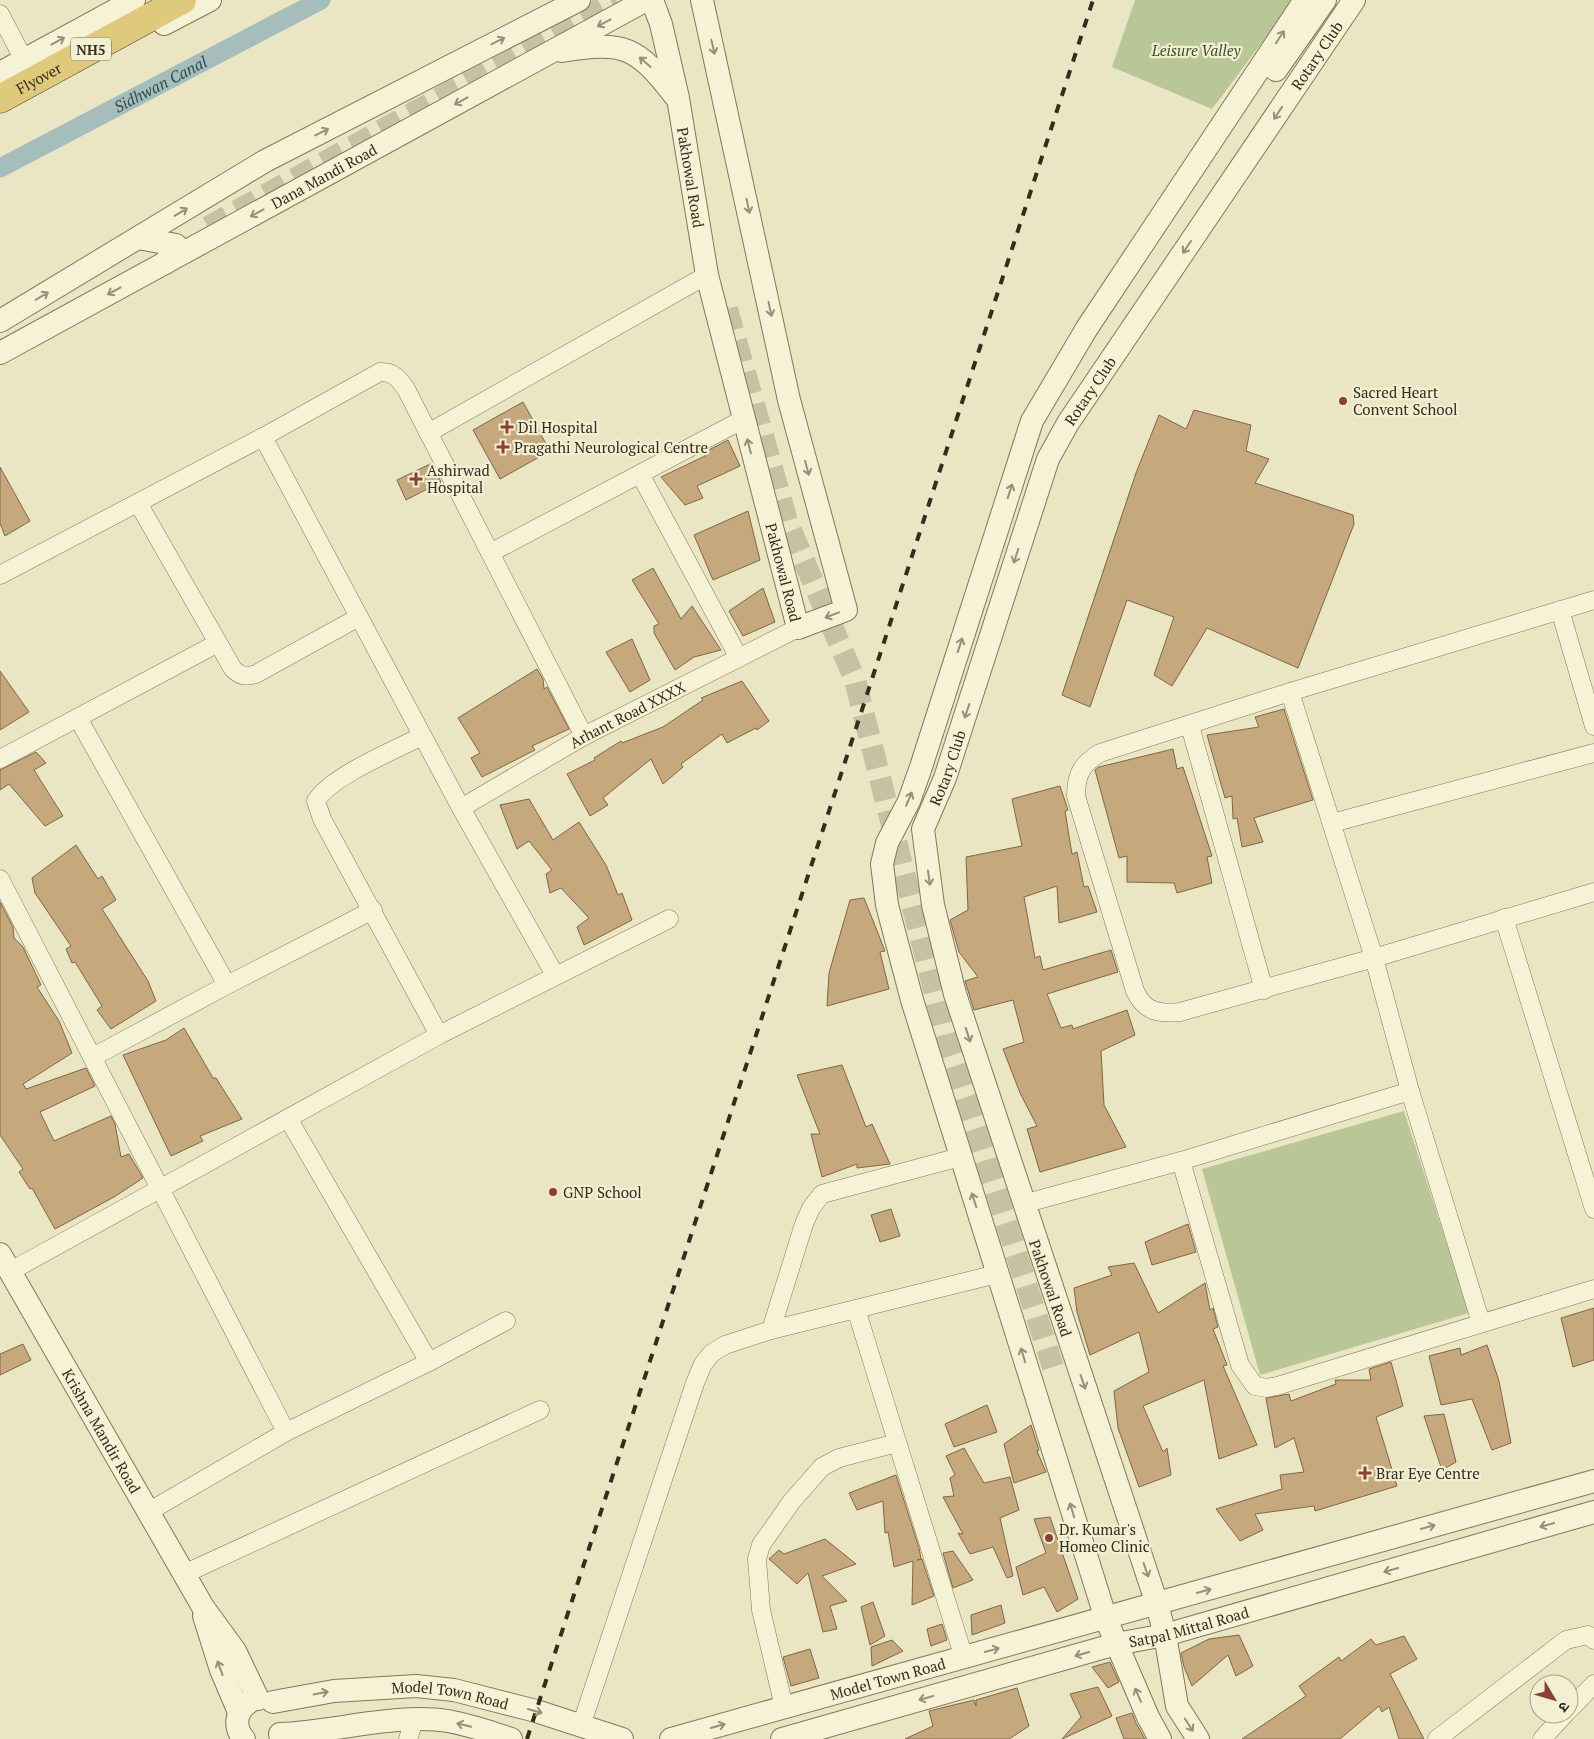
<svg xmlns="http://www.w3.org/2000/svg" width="1594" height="1739" viewBox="0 0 1594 1739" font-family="'PT Serif','Noto Sans Devanagari',serif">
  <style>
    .green { fill: #b9c798 }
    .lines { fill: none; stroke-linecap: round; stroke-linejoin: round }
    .canal { stroke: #a5bdbb; stroke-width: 19 }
    .building { fill: #c5a87c; stroke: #806643 }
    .tertiary-tunnel { stroke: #c6c1a2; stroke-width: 22; stroke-dasharray: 22 11; stroke-linecap: butt }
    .minor-casing { stroke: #83775b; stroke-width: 19 }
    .tertiary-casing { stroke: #83775b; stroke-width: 24 }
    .trunk-casing { stroke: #51452f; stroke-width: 29 }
    .minor { stroke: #f6f2d5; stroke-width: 18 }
    .tertiary { stroke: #f6f2d5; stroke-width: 22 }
    .trunk { stroke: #dfca7c; stroke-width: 28 }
    .rail { stroke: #342d1e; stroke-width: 4; stroke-dasharray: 9 9; stroke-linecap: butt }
    .oneway { stroke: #95907a }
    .poi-dot { fill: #8d4030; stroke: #f2efd2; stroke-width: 2 }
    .labels { text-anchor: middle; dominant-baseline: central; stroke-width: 4.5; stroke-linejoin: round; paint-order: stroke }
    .shield { fill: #f2efd2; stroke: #6d6754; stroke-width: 1 }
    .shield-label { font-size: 14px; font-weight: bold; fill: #342d1e }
    .park-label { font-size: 15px; font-style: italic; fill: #3d4f26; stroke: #f2efd2 }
    .street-label { font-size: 15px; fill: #342d1e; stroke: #f2efd2 }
    .poi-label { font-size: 15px; fill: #342d1e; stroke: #f2efd2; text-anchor: start }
    .water-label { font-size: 16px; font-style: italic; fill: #2f4e53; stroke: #f2efd2 }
  </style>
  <rect width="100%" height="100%" fill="#eae6c3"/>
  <g class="green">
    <path d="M1135,0h159l-82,109 -100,-42z"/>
    <path d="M1404,1111l65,202 -209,62 -58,-206z"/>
  </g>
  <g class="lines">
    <path class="canal" id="s1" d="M0,168l321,-168"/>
  </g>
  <g class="building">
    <path d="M523,402l27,49 -50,28 -27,-49z"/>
    <path d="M1194,410l57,15 -5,26 23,8 -14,24 98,32 1,9 -56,144 -91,-40 -35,58 -18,-11 20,-58 -47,-17 -37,107 -28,-12 74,-222 23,-58 27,14z"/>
    <path d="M728,440l12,26 -43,20 6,12 -18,7 -24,-28 44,-21 -2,-3z"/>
    <path d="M432,463l9,19 -35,18 -9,-20z"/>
    <path d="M0,467l30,54 -25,15 -5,-13z"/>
    <path d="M748,511l12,49 -47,20 -19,-45z"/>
    <path d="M653,568l28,51 11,-13 29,44 -27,7 -19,13 -21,-37v-7l5,-2 -27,-44z"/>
    <path d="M763,588l12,34 -32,14 -14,-25z"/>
    <path d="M632,639l18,41 -20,12 -24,-40z"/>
    <path d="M537,669l6,10 1,10 3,-2 22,42 -37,17 3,4 -53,27 -11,-19 9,-5 -22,-35z"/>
    <path d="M0,671l29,41 -29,18z"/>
    <path d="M742,681l27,40 -12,9 -1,-2 -29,15 -5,-9 -41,30 2,3 -20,17 -12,-25 -48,39 5,7 -18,11 -23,-42 28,-14 -1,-2 27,-17 1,2 41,-16 40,-27 -2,-2z"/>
    <path d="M1284,709l29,91 -59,18 9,24 -21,5 -5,-29 -4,1 -1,-23 -7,2 -18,-63 52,-8 -4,-10z"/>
    <path d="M1173,749l4,20 6,-2 29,89 -5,1 5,26 -35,10 -3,-10 -47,-1v-26l-8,2 -24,-88 4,-3z"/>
    <path d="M36,752l10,11 -12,7 29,46 -18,10 -36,-42 -9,6v-20z"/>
    <path d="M1060,786l8,24 -3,1 7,43 5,-2 7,35 4,-1 9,26 -38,11 -2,-37 -33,11 11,61 5,-2 3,14 68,-20 7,22 -71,22 14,34 11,-3 1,4 54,-19 8,25 -34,16 3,54 22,42 -86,25 -13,-43 10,-3 -17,-33 -17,-44 21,-7 -11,-42 -39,10 -9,-29 13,-4 -19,-25 -9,-32 18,-10 -2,-53 56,-11 -10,-47z"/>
    <path d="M529,799l24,41 26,-18 27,43 12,30 4,-2 10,27 -48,25 -7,-18 12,-9 -28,-30 -11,5 -4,-19 6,-4 -23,-29 -12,8 -17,-44z"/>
    <path d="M76,845l22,34 4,-3 14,24 -14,9 46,72 8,20 -45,28 -14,-19 5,-4 -27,-44 -3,1 -6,-14 5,-3 -36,-53 -3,-15z"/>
    <path d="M864,898l21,53 -5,1 9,37 -62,17 2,-33 21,-73z"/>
    <path d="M0,902l13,25 1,11 9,9 18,38 -4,2 22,34 13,32 -49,31 3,5 60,-21 9,18 -55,26 14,29 57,-25 4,8 6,33 8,-3 14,24 -29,19 -59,32 -23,-41 -2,1 -11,-17 4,-3 -23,-34z"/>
    <path d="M184,1028l29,50h3l26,41 -42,17 3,5 -32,15 -48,-101 43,-15z"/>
    <path d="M842,1065l24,62 6,-3 18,40 -33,4v-4l-35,13 -11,-43h9l-23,-59z"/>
    <path d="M891,1209l9,27 -20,6 -9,-27z"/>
    <path d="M1188,1224l8,28 -44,13 -7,-23z"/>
    <path d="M1134,1263l24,50 47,-30 5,27 3,-2 5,19 -5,2 14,36 -4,1 34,79 -38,14 -15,-79 -61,26 20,46 4,-4 4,27 -32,12 -21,-59 -4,-37 35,-19 -10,-40 -49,23 -13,-43 -3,-24 38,-13 -4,-8z"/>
    <path d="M1594,1308v52l-21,7 -12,-49z"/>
    <path d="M23,1344l8,16 -31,15v-21z"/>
    <path d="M1487,1345l12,36 12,62 -19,7 -20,-51 -31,6 -12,-49 31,-8 1,7z"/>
    <path d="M1391,1362l12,44 -27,11 21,69 -82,25 -1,-5 -59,8 8,16 -23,11 -24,-32 66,-20 -2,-14 24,-3 -10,-34 -19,10 -9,-50 23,-4 2,7 45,-17 -1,-4h36l-2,-11z"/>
    <path d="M987,1405l10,27 -43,15 -9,-23z"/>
    <path d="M1444,1414l12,48 -14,8 -18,-54z"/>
    <path d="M1031,1425l8,25 -2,1 9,21 -32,11 -10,-39z"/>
    <path d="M964,1448l20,35 26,-6 9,33 -19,8 13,58 -6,2 -14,-31 -23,7 -12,-21 5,1 -20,-37 11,-1 -4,-18 5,-3 -9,-19z"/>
    <path d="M896,1475l23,73 2,11 -4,1 5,-1 12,37 -22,9 1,-44 -19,6 -6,-35 -3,1 -2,-32 -26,9 -8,-17z"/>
    <path d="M1050,1517l28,82 -21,13 -13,-25 -21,8 -7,-28 30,-14 -12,-34z"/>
    <path d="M825,1539l31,25 -34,12 25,25 -17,5 7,23 -14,3 -15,-59 -11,11 -28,-25 10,-9 5,4z"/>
    <path d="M953,1551l20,29 -20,8 -10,-35z"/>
    <path d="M873,1602l12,34 -15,9 -9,-38z"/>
    <path d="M1001,1605l4,18 -33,12 -1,-20z"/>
    <path d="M942,1624l5,16 -16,6 -4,-17z"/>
    <path d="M1239,1635l14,31 -17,10 -8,-21 -36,31 -8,-19 -3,-14 28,-14z"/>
    <path d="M1404,1636l13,23 -27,15 34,65h-25l-10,-32 -7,5 -3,-6 -39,33h-98l64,-43 -7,-10 40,-29 2,4 30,-22 5,6z"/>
    <path d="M892,1640l11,11 -31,15 -1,-19z"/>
    <path d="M810,1649l9,29 -28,8 -8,-29z"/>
    <path d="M1110,1662l9,20 -11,6 -16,-21z"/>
    <path d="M1098,1687l14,29 -50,23 19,-22 -11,-23z"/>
    <path d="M1017,1688l12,38 -20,13h-104l28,-13 -4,-15 45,-11 2,6v-6z"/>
    <path d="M1132,1713l4,10 9,16h-21l-8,-21z"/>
  </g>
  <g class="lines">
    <g class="tertiary-tunnel">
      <path d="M208,227l408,-227"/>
      <path d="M727,309l60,212 68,159 91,357 107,330"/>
    </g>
    <defs>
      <g id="minor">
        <path d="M0,14l24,46"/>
        <path d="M428,433l279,-158"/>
        <path d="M263,437l198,371 94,167"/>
        <path d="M640,474l99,184"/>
        <path d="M138,503l95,166c7,7 13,8 23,5l103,-57"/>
        <path d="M490,553l252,-133"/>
        <path d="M0,575l263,-138 117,-65c13,-1 19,7 26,17l178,347"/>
        <path d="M1560,610l34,116"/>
        <path d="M1290,692l-190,61c-18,11 -24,21 -24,43l59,195c10,21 23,23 45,21l194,-54 220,-66"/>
        <path d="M78,718l149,267"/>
        <path d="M1190,726l74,264"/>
        <path d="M422,736c-27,14 -91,40 -106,65l6,18 117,216"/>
        <path d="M0,759l218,-116"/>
        <path id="s2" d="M461,808l123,-72 214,-108"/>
        <path d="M1332,823l262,-70"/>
        <path d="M0,879l286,553"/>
        <path d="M1504,918l90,291"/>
        <path d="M93,1057l134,-72 146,-75"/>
        <path d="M1410,1091l-36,-133 -84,-266 304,-92"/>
        <path d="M289,1120l140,242"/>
        <path d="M1023,1204l158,-43"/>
        <path d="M9,1272l430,-237 230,-116"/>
        <path d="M856,1309l108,349"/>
        <path d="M1481,1323l-71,-232 -229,70 59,204 15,21 12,2 10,-2 317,-97"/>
        <path d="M771,1330l33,-106 7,-16 11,-14 138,-37"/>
        <path d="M148,1512l138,-80 143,-70 77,-41"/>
        <path d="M184,1574l356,-164"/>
        <path d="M784,1707l-23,-97 -4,-51 4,-14 31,-44 30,-34 17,-9 58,-15"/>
        <path d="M1569,1710l25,-26"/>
        <path d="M581,1726l114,-343 8,-19 9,-11 13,-8 46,-15 226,-56"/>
        <path d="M408,1739l6,-18"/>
        <path d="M1437,1739l129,-99 22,-5 6,5"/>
        <path d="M1542,1739l23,-25"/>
      </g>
      <g id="tertiary">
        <path id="s3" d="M652,0l9,24 17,74 29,177 91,353 48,-18 -57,-210 -87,-400"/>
        <path d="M164,24l46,-24"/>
        <path d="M562,51c63,-10 74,-5 113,45"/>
        <path d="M1276,70l49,-70"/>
        <path d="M0,73l134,-73"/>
        <path d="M138,238l38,7 -11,18"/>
        <path d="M0,321l265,-160 314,-161"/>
        <path id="s4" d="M0,353l646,-353"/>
        <path id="s5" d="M0,1254l203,353 32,44 23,48"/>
        <path d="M204,1616l17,54 18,42"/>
        <path id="s6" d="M273,1702l61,-11 82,-5 38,4 82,21 86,28"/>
        <path d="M280,1734c53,-2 117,-21 168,-13 21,4 43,11 63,18"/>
        <path d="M244,1739c-10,-11 -9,-27 4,-36"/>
        <path id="s7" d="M671,1739l923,-258"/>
        <path id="s8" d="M782,1739l334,-95 49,-9 429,-123"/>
        <path d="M1160,1739l-12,-22 -42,-98 -194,-619 -25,-95 -5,-41 5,-21 22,-42 12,-34 111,-346 55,-93 218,-328"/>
        <path id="s9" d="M1198,1739l-21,-33 -12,-71 -8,-31 -202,-610 -22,-89 -10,-76 22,-51 103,-319 20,-36 286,-423"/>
      </g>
      <g id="trunk">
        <path id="s10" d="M0,99l182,-99"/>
      </g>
    </defs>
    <use href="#minor" class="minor-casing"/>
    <use href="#tertiary" class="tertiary-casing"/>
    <use href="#trunk" class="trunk-casing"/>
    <use href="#minor" class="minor"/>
    <use href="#tertiary" class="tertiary"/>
    <use href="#trunk" class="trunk"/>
    <path class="rail" d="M527,1739l566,-1739"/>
  </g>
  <defs><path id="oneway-shaft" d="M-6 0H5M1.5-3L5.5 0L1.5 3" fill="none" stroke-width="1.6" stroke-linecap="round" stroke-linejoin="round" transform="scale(1.25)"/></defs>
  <g class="oneway">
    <use href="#oneway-shaft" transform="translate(604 23) rotate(152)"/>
    <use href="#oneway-shaft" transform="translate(1280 37) rotate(-57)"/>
    <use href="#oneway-shaft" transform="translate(58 41) rotate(-29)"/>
    <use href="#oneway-shaft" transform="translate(498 41) rotate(-27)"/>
    <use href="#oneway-shaft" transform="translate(713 47) rotate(77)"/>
    <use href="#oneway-shaft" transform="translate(645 62) rotate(-138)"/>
    <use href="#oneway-shaft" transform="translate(461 101) rotate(151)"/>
    <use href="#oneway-shaft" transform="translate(1278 113) rotate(124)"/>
    <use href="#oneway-shaft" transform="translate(322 132) rotate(-27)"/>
    <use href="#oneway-shaft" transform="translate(748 206) rotate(78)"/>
    <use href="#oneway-shaft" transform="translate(181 212) rotate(-31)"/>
    <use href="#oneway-shaft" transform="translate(257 213) rotate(151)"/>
    <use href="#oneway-shaft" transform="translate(1187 247) rotate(124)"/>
    <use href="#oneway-shaft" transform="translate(114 291) rotate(151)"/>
    <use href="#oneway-shaft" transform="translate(42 296) rotate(-31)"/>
    <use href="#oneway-shaft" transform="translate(770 309) rotate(78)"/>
    <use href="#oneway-shaft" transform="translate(749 446) rotate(-105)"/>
    <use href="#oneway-shaft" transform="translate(807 468) rotate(75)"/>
    <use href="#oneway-shaft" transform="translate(1010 491) rotate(-72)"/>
    <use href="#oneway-shaft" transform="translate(1016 556) rotate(108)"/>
    <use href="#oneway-shaft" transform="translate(832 615) rotate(159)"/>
    <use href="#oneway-shaft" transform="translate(960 645) rotate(-72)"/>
    <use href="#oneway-shaft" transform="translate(967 711) rotate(109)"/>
    <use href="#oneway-shaft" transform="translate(909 799) rotate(-67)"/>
    <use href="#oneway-shaft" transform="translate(929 878) rotate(82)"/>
    <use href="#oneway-shaft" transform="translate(968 1035) rotate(72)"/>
    <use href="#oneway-shaft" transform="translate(974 1200) rotate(-108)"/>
    <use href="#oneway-shaft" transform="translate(1023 1355) rotate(-107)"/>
    <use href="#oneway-shaft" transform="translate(1083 1382) rotate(71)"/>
    <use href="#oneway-shaft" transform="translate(1072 1510) rotate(-107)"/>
    <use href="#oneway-shaft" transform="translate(1547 1525) rotate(164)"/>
    <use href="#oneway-shaft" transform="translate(1428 1527) rotate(-16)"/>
    <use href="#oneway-shaft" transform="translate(1146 1570) rotate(71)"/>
    <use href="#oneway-shaft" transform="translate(1391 1570) rotate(164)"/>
    <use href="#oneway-shaft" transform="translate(1204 1591) rotate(-16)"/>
    <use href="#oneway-shaft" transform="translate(992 1650) rotate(-15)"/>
    <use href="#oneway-shaft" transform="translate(1082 1654) rotate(164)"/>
    <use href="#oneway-shaft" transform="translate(220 1668) rotate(-110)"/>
    <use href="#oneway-shaft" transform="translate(321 1693) rotate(-11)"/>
    <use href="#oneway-shaft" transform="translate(1138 1695) rotate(-114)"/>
    <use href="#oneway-shaft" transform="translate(926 1698) rotate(164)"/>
    <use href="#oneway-shaft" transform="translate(535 1711) rotate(16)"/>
    <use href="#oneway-shaft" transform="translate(464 1725) rotate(-166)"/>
    <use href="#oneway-shaft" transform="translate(1189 1725) rotate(57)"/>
    <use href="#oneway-shaft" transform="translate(718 1726) rotate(-16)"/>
  </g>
  <g class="poi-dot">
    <circle cx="1343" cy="401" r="5"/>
    <path d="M504.5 419.5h5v5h5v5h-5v5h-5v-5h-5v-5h5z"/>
    <path d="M500.5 439.5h5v5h5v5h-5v5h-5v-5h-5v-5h5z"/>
    <path d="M413.5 471.5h5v5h5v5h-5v5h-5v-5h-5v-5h5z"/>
    <circle cx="553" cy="1192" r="5"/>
    <path d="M1362.5 1465.5h5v5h5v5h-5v5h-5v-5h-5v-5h5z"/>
    <circle cx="1049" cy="1538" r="5"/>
  </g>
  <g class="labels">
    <rect class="shield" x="71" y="37.5" width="40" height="23" rx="4"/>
    <g class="shield-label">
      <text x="91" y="49">NH5</text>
    </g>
    <g class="park-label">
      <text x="1196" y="50">Leisure Valley</text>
    </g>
    <g class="street-label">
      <text stroke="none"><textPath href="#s9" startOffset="1830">Rotary Club</textPath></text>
      <text stroke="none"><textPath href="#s10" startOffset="44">Flyover</textPath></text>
      <text stroke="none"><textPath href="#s4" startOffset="369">Dana Mandi Road</textPath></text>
      <text stroke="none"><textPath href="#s3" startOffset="182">Pakhowal Road</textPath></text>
      <text stroke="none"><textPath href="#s9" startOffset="1425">Rotary Club</textPath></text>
      <text stroke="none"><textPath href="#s3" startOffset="588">Pakhowal Road</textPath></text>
      <text stroke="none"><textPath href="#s2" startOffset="191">Arhant Road XXXX</textPath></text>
      <text stroke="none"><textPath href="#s9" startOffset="1020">Rotary Club</textPath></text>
      <text transform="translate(1051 1288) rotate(71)">Pakhowal Road</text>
      <text stroke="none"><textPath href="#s5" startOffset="204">Krishna Mandir Road</textPath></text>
      <text stroke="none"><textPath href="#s8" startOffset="422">Satpal Mittal Road</textPath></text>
      <text stroke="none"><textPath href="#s7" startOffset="225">Model Town Road</textPath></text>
      <text stroke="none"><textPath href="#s6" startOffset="179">Model Town Road</textPath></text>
    </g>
    <g class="poi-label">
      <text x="1353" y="392">Sacred Heart<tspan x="1353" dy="17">Convent School</tspan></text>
      <text x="518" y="427">Dil Hospital</text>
      <text x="514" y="447">Pragathi Neurological Centre</text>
      <text x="427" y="470">Ashirwad<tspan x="427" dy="17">Hospital</tspan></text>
      <text x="563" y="1192">GNP School</text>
      <text x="1376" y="1473">Brar Eye Centre</text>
      <text x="1059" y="1529">Dr. Kumar's<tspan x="1059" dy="17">Homeo Clinic</tspan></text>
    </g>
    <g class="water-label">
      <text stroke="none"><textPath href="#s1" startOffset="181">Sidhwan Canal</textPath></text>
    </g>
  </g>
  <g transform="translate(1554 1699) rotate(128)"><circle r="24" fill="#f2efd2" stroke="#a6a18a"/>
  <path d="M0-4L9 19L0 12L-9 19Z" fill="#8d4030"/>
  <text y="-8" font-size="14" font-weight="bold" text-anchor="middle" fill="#342d1e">उ</text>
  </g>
</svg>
